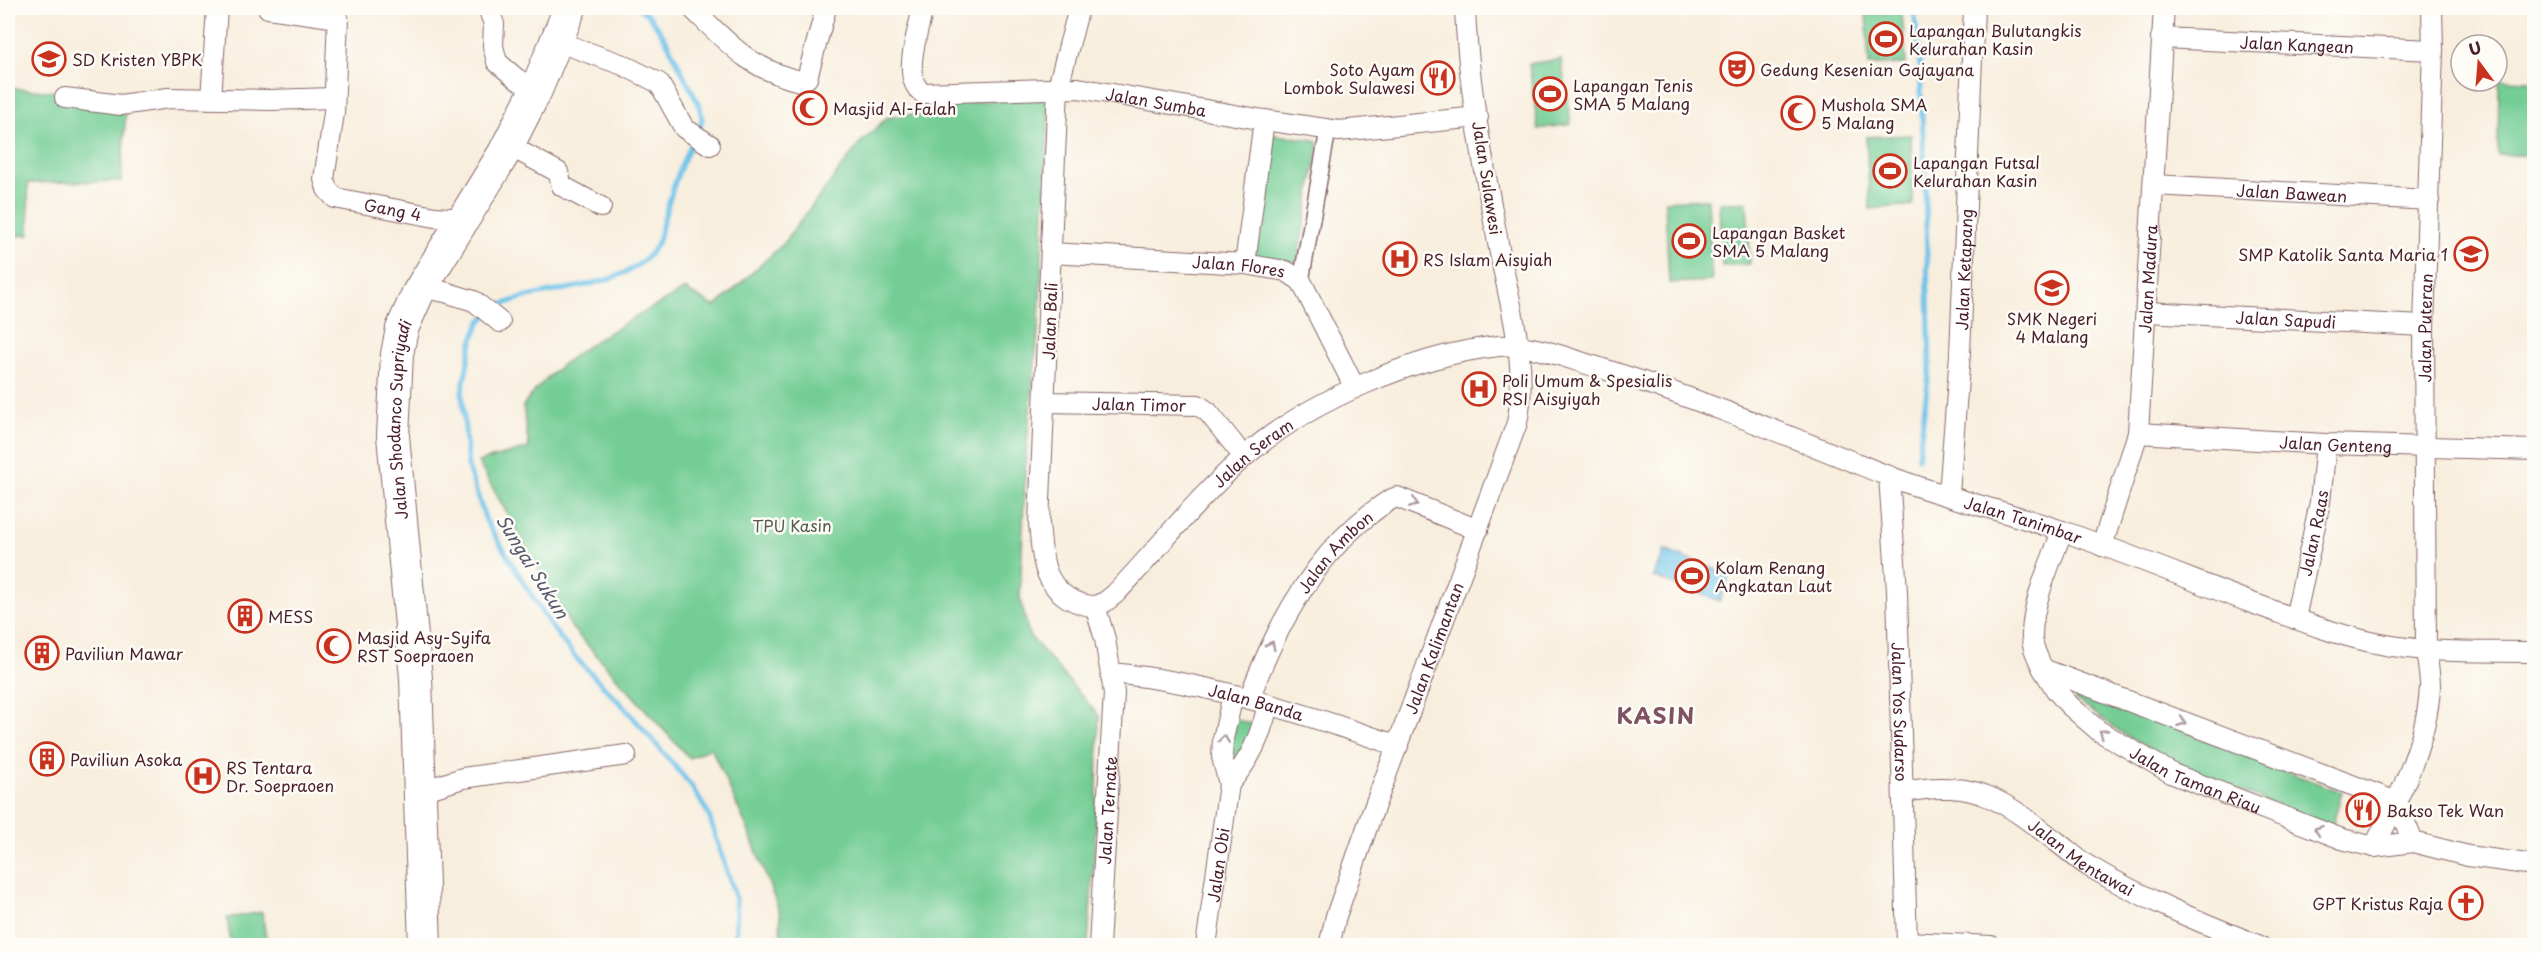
<svg xmlns="http://www.w3.org/2000/svg" width="2542" height="953" viewBox="0 0 2542 953" font-family="'Playpen Sans',sans-serif">
  <style>
    .green { fill: #73cd94; stroke: #5e7660; stroke-width: 1.5 }
    .water { fill: #6cc2e9; stroke: #5b708a; stroke-width: 1.5 }
    .lines { fill: none; stroke-linecap: round; stroke-linejoin: round }
    .stream { stroke: #6cc2e9; stroke-width: 5 }
    .pedestrian-casing { stroke: #876769; stroke-width: 18 }
    .minor-casing { stroke: #876769; stroke-width: 22 }
    .primary-casing { stroke: #876769; stroke-width: 34 }
    .pedestrian { stroke: #fff; stroke-width: 15 }
    .minor { stroke: #fff; stroke-width: 20 }
    .primary { stroke: #fff; stroke-width: 32 }
    .oneway { stroke: #ae9aa0 }
    .labels { text-anchor: middle; dominant-baseline: central; stroke-width: 5; stroke-linejoin: round; paint-order: stroke }
    .poi-label { font-size: 16px; fill: #4a1f2b; stroke: #fdfcf7; text-anchor: start }
    .street-label { font-size: 16px; fill: #4a1f2b; stroke: #fdfcf7 }
    .park-label { font-size: 16px; fill: #585c50; stroke: #fdfcf7 }
    .water-label { font-size: 18px; font-style: italic; fill: #56586e; stroke: #fdfcf7 }
    .district-label { font-size: 22px; font-weight: bold; letter-spacing: 1.5px; fill: #7e5163; stroke: #fdfcf7 }
  </style>
  <rect width="100%" height="100%" fill="#fdfcf7"/>
  <filter id="ink" filterUnits="userSpaceOnUse"><feTurbulence type="fractalNoise" baseFrequency=".0167" numOctaves="2"/><feDisplacementMap in="SourceGraphic" scale="12" xChannelSelector="R" yChannelSelector="G"/><feConvolveMatrix kernelMatrix="1 2 1 2 8 2 1 2 1" color-interpolation-filters="sRGB"/></filter>
  <filter id="wash" filterUnits="userSpaceOnUse"><feTurbulence type="fractalNoise" baseFrequency=".008" numOctaves="4" result="noise"/><feDisplacementMap in="SourceGraphic" scale="24" xChannelSelector="R" yChannelSelector="G"/><feGaussianBlur stdDeviation="1.35" result="paint"/><feColorMatrix in="noise" values="0 0 0 0 0 0 0 0 0 0 0 0 0 0 0 0 0 1.4 0 .05"/><feComposite in="paint" operator="in"/></filter>
  <g filter="url(#wash)">
    <rect width="100%" height="100%" fill="#f8eedd"/>
    <g class="green">
      <path d="M1902,12l4,52 -37,1 -3,-51z"/>
      <path d="M1561,59l10,65 -33,5 -9,-65z"/>
      <path d="M2499,80l35,1v74h-36z"/>
      <path d="M8,88l51,4 67,16 -5,73 -93,2 1,52 -21,1z"/>
      <path d="M1042,99l7,7 -10,216 -13,131 -6,144 9,38 70,81 -3,108 -8,121h-307l-1,-32 -31,-81 -38,-84 -22,10 -117,-130 -94,-166 51,-14 -6,-42c39,-55 105,-83 162,-117l30,18 67,-62 79,-103 27,-25 38,-4 4,-10z"/>
      <path d="M1273,135l43,5 3,5 -22,118 -40,-6 -2,-2 16,-118z"/>
      <path d="M1911,135l2,70 -43,4 -4,-72z"/>
      <path d="M1708,199l4,82 -43,2 -4,-82z"/>
      <path d="M1747,202l3,62 -28,2 -3,-63z"/>
      <path d="M2084,691l187,75 71,26 -10,35 -148,-58 -59,-34 -49,-35 2,-6z"/>
      <path d="M1233,719l24,6 -6,18 -22,25z"/>
      <path d="M262,912l5,33h-36l-4,-27z"/>
    </g>
    <path class="water" d="M1664,550l66,25 -10,26 -67,-24z"/>
    <g class="lines">
      <g class="stream">
        <path d="M639,8l11,9 15,21 35,69 2,13 -3,11"/>
        <path d="M1914,8l6,61 5,113 5,184 -12,92"/>
        <path d="M492,310c45,-27 132,-14 163,-63 6,-10 7,-25 11,-35 7,-26 15,-50 28,-73"/>
        <path d="M486,316l-6,6 -8,20 -10,50 6,75 18,54 64,104 26,33 50,51 64,75 18,29 28,86v47"/>
      </g>
    </g>
  </g>
  <g filter="url(#ink)">
    <g class="lines">
      <defs>
        <path id="pedestrian" d="M1301,281l27,-151"/>
        <g id="minor">
          <path id="s1" d="M268,8l70,10 -4,95 -10,66 3,10 8,9 100,19 28,2"/>
          <path d="M488,8l6,16 -1,22 4,16 20,17 19,11"/>
          <path d="M692,8c36,35 57,61 108,73l7,-3 19,-70"/>
          <path id="s2" d="M923,8c-4,21 -23,71 0,85l155,-5 186,32 75,11 139,-14"/>
          <path d="M1079,8l-21,79 -19,436c3,30 2,58 29,75 9,5 17,8 27,8"/>
          <path id="s3" d="M2161,38l272,12"/>
          <path d="M556,41l67,24 36,18 25,45 26,17"/>
          <path d="M65,98l56,7 47,-7 102,2 63,-2"/>
          <path d="M211,99l6,-91"/>
          <path d="M508,145l50,27 4,14 39,21"/>
          <path id="s4" d="M2154,185l275,15"/>
          <path id="s5" d="M1051,253l194,11 41,7 15,10 54,107"/>
          <path d="M1245,264l19,-144"/>
          <path d="M421,288l24,4 29,9 26,21"/>
          <path id="s6" d="M2146,312l278,14"/>
          <path id="s7" d="M1046,402l152,3 10,7 36,45"/>
          <path id="s8" d="M2138,433l188,11 208,6"/>
          <path id="s9" d="M1889,476l8,115 10,355"/>
          <path id="s10" d="M1949,494l11,-140 14,-346"/>
          <path id="s11" d="M2102,546l36,-113 26,-425"/>
          <path id="s12" d="M2295,619l25,-117 6,-58"/>
          <path d="M2043,669c-5,-11 -12,-23 -11,-35 1,-35 19,-71 30,-103"/>
          <path id="s13" d="M1111,673c99,9 194,41 287,73"/>
          <path id="s14" d="M1249,699c25,-68 62,-139 121,-185 8,-6 17,-14 27,-17l81,33"/>
          <path d="M1229,784c23,-27 30,-45 39,-78"/>
          <path d="M419,792l44,-14 163,-23"/>
          <path id="s15" d="M1905,792c70,-14 99,9 152,50 11,8 21,18 33,25 54,32 112,56 170,79"/>
          <path id="s16" d="M2413,842l-16,-40 -354,-133 13,21 13,15 30,26 74,43 169,65 32,8 39,-5 55,14 66,9"/>
          <path id="s17" d="M2374,847c24,-47 54,-106 56,-161 0,-12 -3,-25 -4,-37l-2,-323 9,-276 -1,-42"/>
          <path d="M1907,942l84,4"/>
          <path id="s18" d="M1099,946l15,-253 -9,-54 -10,-33 10,-4 10,-8c43,-45 82,-96 129,-137 63,-55 170,-102 255,-111 33,-3 67,12 98,21 98,30 192,69 286,107 58,23 120,36 179,57 64,22 127,48 190,72 39,14 78,30 119,39 52,12 110,9 163,10"/>
          <path id="s19" d="M1206,946l23,-162 -7,-27 1,-18 10,-44"/>
          <path id="s20" d="M1329,946l7,-30 35,-100 146,-393c12,-61 -8,-120 -19,-180 -14,-77 -30,-157 -33,-235"/>
        </g>
        <g id="primary">
          <path id="s21" d="M425,946l-9,-268 -23,-242 4,-82 5,-25 16,-36 86,-140 32,-63 34,-82"/>
        </g>
      </defs>
      <use href="#pedestrian" class="pedestrian-casing"/>
      <use href="#minor" class="minor-casing"/>
      <use href="#primary" class="primary-casing"/>
      <use href="#pedestrian" class="pedestrian"/>
      <use href="#minor" class="minor"/>
      <use href="#primary" class="primary"/>
    </g>
    <defs><path id="oneway-chevron" d="M-2-3.5L2.5 0L-2 3.5" fill="none" stroke-width="1.6" stroke-linecap="round" stroke-linejoin="round" transform="scale(1.5)"/></defs>
    <g class="oneway">
      <use href="#oneway-chevron" transform="translate(1414 503) rotate(22)"/>
      <use href="#oneway-chevron" transform="translate(1271 645) rotate(-64)"/>
      <use href="#oneway-chevron" transform="translate(2182 722) rotate(20)"/>
      <use href="#oneway-chevron" transform="translate(2103 733) rotate(-145)"/>
      <use href="#oneway-chevron" transform="translate(1224 739) rotate(-83)"/>
      <use href="#oneway-chevron" transform="translate(2318 830) rotate(-160)"/>
    </g>
  </g>
  <defs>
    <symbol id="stadium-ring" viewBox="-11 -11 22 22"><circle r="9.5" fill="#fdfcf7" stroke="#c8321e" stroke-width="1.5"/><path d="M0-5a6.5 5 0 1 0 0 10a6.5 5 0 1 0 0-10ZM-3.5-1.8h7v3.6h-7Z" fill="#c8321e"/></symbol>
    <symbol id="school-ring" viewBox="-11 -11 22 22"><circle r="9.5" fill="#fdfcf7" stroke="#c8321e" stroke-width="1.5"/><path d="M0-5L7-2L0 1L-7-2ZM-4 1L0 2.5L4 1V4Q0 6-4 4Z" fill="#c8321e"/></symbol>
    <symbol id="theatre-ring" viewBox="-11 -11 22 22"><circle r="9.5" fill="#fdfcf7" stroke="#c8321e" stroke-width="1.5"/><path d="M-5-5.5Q0-4 5-5.5V0Q5 5 0 6Q-5 5-5 0ZM-3.3-2.5H-1v1.5H-3.3ZM1-2.5H3.3v1.5H1ZM-2.8 1Q0 5.5 2.8 1Z" fill="#c8321e"/></symbol>
    <symbol id="restaurant-ring" viewBox="-11 -11 22 22"><circle r="9.5" fill="#fdfcf7" stroke="#c8321e" stroke-width="1.5"/><path d="M-5-6h1v4h1v-4h1v4h1v-4h1v5L-1.5 .5V6h-2V.5L-5-1ZM5-6V6H3V1.5H1.5Q1.5-4 5-6Z" fill="#c8321e"/></symbol>
    <symbol id="mosque-ring" viewBox="-11 -11 22 22"><circle r="9.5" fill="#fdfcf7" stroke="#c8321e" stroke-width="1.5"/><path d="M3.5-4.9A6 6 0 1 0 3.5 4.9A5 5 0 1 1 3.5-4.9Z" fill="#c8321e"/></symbol>
    <symbol id="hospital-ring" viewBox="-11 -11 22 22"><circle r="9.5" fill="#fdfcf7" stroke="#c8321e" stroke-width="1.5"/><path d="M-5-5h3v3.5h4V-5h3V5h-3V1.5h-4V5h-3Z" fill="#c8321e"/></symbol>
    <symbol id="building-ring" viewBox="-11 -11 22 22"><circle r="9.5" fill="#fdfcf7" stroke="#c8321e" stroke-width="1.5"/><path d="M-4-6H4V6H1V3H-1V6H-4ZM-2.5-4.3h1.7v1.8h-1.7ZM.8-4.3h1.7v1.8H.8ZM-2.5-1h1.7V.8h-1.7ZM.8-1h1.7V.8H.8Z" fill="#c8321e"/></symbol>
    <symbol id="church-ring" viewBox="-11 -11 22 22"><circle r="9.5" fill="#fdfcf7" stroke="#c8321e" stroke-width="1.5"/><path d="M-1.2-6h2.4v3.5h3.3v2.4h-3.3V6h-2.4V-.1h-3.3v-2.4h3.3Z" fill="#c8321e"/></symbol>
  </defs>
  <g fill-rule="evenodd">
    <use href="#stadium-ring" x="1867" y="20" width="38" height="38"/>
    <use href="#school-ring" x="30" y="40" width="38" height="38"/>
    <use href="#theatre-ring" x="1718" y="50" width="38" height="38"/>
    <use href="#restaurant-ring" x="1419" y="59" width="38" height="38"/>
    <use href="#stadium-ring" x="1531" y="75" width="38" height="38"/>
    <use href="#mosque-ring" x="791" y="89" width="38" height="38"/>
    <use href="#mosque-ring" x="1779" y="94" width="38" height="38"/>
    <use href="#stadium-ring" x="1871" y="152" width="38" height="38"/>
    <use href="#stadium-ring" x="1670" y="222" width="38" height="38"/>
    <use href="#school-ring" x="2452" y="235" width="38" height="38"/>
    <use href="#hospital-ring" x="1381" y="240" width="38" height="38"/>
    <use href="#school-ring" x="2033" y="269" width="38" height="38"/>
    <use href="#hospital-ring" x="1460" y="370" width="38" height="38"/>
    <use href="#stadium-ring" x="1673" y="557" width="38" height="38"/>
    <use href="#building-ring" x="226" y="597" width="38" height="38"/>
    <use href="#mosque-ring" x="315" y="627" width="38" height="38"/>
    <use href="#building-ring" x="23" y="634" width="38" height="38"/>
    <use href="#building-ring" x="28" y="740" width="38" height="38"/>
    <use href="#hospital-ring" x="184" y="757" width="38" height="38"/>
    <use href="#restaurant-ring" x="2344" y="791" width="38" height="38"/>
    <use href="#church-ring" x="2447" y="884" width="38" height="38"/>
  </g>
  <g class="labels">
    <g class="poi-label">
      <text x="1909" y="30">Lapangan Bulutangkis<tspan x="1909" dy="18">Kelurahan Kasin</tspan></text>
      <text x="72" y="59">SD Kristen YBPK</text>
      <text x="1415" y="69" text-anchor="end">Soto Ayam<tspan x="1415" dy="18">Lombok Sulawesi</tspan></text>
      <text x="1760" y="69">Gedung Kesenian Gajayana</text>
      <text x="1573" y="85">Lapangan Tenis<tspan x="1573" dy="18">SMA 5 Malang</tspan></text>
      <text x="1821" y="104">Mushola SMA<tspan x="1821" dy="18">5 Malang</tspan></text>
      <text x="833" y="108">Masjid Al-Falah</text>
      <text x="1913" y="162">Lapangan Futsal<tspan x="1913" dy="18">Kelurahan Kasin</tspan></text>
      <text x="1712" y="232">Lapangan Basket<tspan x="1712" dy="18">SMA 5 Malang</tspan></text>
      <text x="2448" y="254" text-anchor="end">SMP Katolik Santa Maria 1</text>
      <text x="1423" y="259">RS Islam Aisyiah</text>
      <text x="2052" y="318" text-anchor="middle">SMK Negeri<tspan x="2052" dy="18">4 Malang</tspan></text>
      <text x="1502" y="380">Poli Umum &amp; Spesialis<tspan x="1502" dy="18">RSI Aisyiyah</tspan></text>
      <text x="1715" y="567">Kolam Renang<tspan x="1715" dy="18">Angkatan Laut</tspan></text>
      <text x="268" y="616">MESS</text>
      <text x="357" y="637">Masjid Asy-Syifa<tspan x="357" dy="18">RST Soepraoen</tspan></text>
      <text x="65" y="653">Paviliun Mawar</text>
      <text x="70" y="759">Paviliun Asoka</text>
      <text x="226" y="767">RS Tentara<tspan x="226" dy="18">Dr. Soepraoen</tspan></text>
      <text x="2386" y="810">Bakso Tek Wan</text>
      <text x="2443" y="903" text-anchor="end">GPT Kristus Raja</text>
    </g>
    <g class="street-label">
      <text stroke="none"><textPath href="#s3" startOffset="136">Jalan Kangean</textPath></text>
      <text stroke="none"><textPath href="#s2" startOffset="324">Jalan Sumba</textPath></text>
      <text transform="translate(1488 178) rotate(81)">Jalan Sulawesi</text>
      <text stroke="none"><textPath href="#s4" startOffset="138">Jalan Bawean</textPath></text>
      <text stroke="none"><textPath href="#s1" startOffset="314">Gang 4</textPath></text>
      <text stroke="none"><textPath href="#s5" startOffset="188">Jalan Flores</textPath></text>
      <text stroke="none"><textPath href="#s10" startOffset="225">Jalan Ketapang</textPath></text>
      <text stroke="none"><textPath href="#s11" startOffset="273">Jalan Madura</textPath></text>
      <text stroke="none"><textPath href="#s6" startOffset="140">Jalan Sapudi</textPath></text>
      <text transform="translate(1049 321) rotate(-88)">Jalan Bali</text>
      <text stroke="none"><textPath href="#s17" startOffset="530">Jalan Puteran</textPath></text>
      <text stroke="none"><textPath href="#s7" startOffset="93">Jalan Timor</textPath></text>
      <text stroke="none"><textPath href="#s21" startOffset="528">Jalan Shodanco Supriyadi</textPath></text>
      <text stroke="none"><textPath href="#s8" startOffset="198">Jalan Genteng</textPath></text>
      <text stroke="none"><textPath href="#s18" startOffset="564">Jalan Seram</textPath></text>
      <text stroke="none"><textPath href="#s18" startOffset="1390">Jalan Tanimbar</textPath></text>
      <text stroke="none"><textPath href="#s12" startOffset="88">Jalan Raas</textPath></text>
      <text stroke="none"><textPath href="#s14" startOffset="172">Jalan Ambon</textPath></text>
      <text stroke="none"><textPath href="#s20" startOffset="316">Jalan Kalimantan</textPath></text>
      <text stroke="none"><textPath href="#s13" startOffset="148">Jalan Banda</textPath></text>
      <text stroke="none"><textPath href="#s9" startOffset="236">Jalan Yos Sudarso</textPath></text>
      <text stroke="none"><textPath href="#s16" startOffset="614">Jalan Taman Riau</textPath></text>
      <text stroke="none"><textPath href="#s18" startOffset="136">Jalan Ternate</textPath></text>
      <text stroke="none"><textPath href="#s15" startOffset="196">Jalan Mentawai</textPath></text>
      <text stroke="none"><textPath href="#s19" startOffset="82">Jalan Obi</textPath></text>
    </g>
    <g class="park-label">
      <text x="792" y="525">TPU Kasin</text>
    </g>
    <g class="water-label">
      <text transform="translate(533 566) rotate(58)">Sungai Sukun</text>
    </g>
    <g class="district-label">
      <text x="1656" y="714">KASIN</text>
    </g>
  </g>
  <rect width="2542" height="953" fill="none" stroke="#fdfcf7" stroke-width="30"/>
  <g transform="translate(2479 63) rotate(344)"><circle r="28" fill="#fdfcf7" stroke="#b5a4a5" stroke-width="1.5"/>
  <path d="M0-4.5L10 22L0 15L-10 22Z" fill="#c8321e"/>
  <text y="-9" font-size="16" font-weight="bold" text-anchor="middle" fill="#4a1f2b">U</text>
  </g>
</svg>
